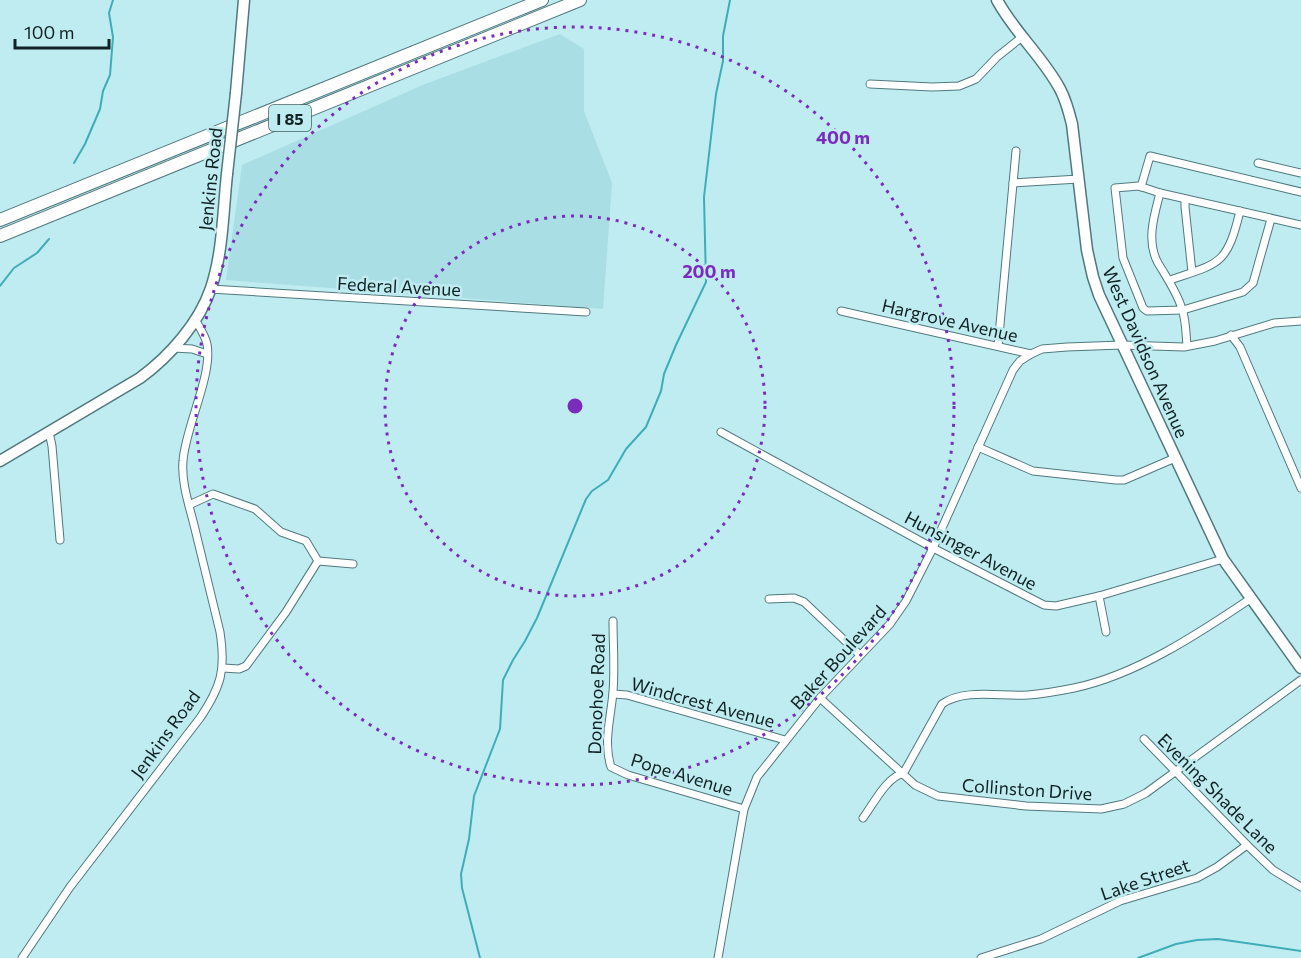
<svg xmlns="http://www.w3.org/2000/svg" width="1301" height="958" viewBox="0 0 1301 958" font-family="Commissioner,sans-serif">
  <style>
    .built { fill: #a9dee4 }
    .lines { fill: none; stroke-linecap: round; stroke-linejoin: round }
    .stream { stroke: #3fadb8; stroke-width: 2 }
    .street-casing { stroke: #50797e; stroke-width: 9 }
    .secondary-casing { stroke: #50797e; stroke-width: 13 }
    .highway-casing { stroke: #50797e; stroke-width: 14 }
    .street { stroke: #fff; stroke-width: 7 }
    .secondary { stroke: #fff; stroke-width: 10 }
    .highway { stroke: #fff; stroke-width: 12 }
    .secondary-bridge-casing { stroke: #50797e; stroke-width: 13; stroke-linecap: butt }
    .secondary-bridge { stroke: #fff; stroke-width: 10 }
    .ring { fill: none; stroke: #7b2cbf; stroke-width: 3; stroke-dasharray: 3 6 }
    .labels { text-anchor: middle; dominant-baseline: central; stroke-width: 5; stroke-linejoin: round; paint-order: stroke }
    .shield { fill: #bfecf1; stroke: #455f62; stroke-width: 1.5 }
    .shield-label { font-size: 16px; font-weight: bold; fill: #112224 }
    .street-label { font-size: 18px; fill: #112224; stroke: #bfecf1 }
    .centre { fill: #7b2cbf; stroke: #bfecf1; stroke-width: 3 }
    .ring-label { font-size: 18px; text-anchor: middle; font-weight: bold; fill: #7b2cbf; stroke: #bfecf1; stroke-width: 5; stroke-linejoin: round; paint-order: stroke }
  </style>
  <rect width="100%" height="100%" fill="#bfecf1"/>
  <path class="built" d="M560,34l24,15v62l28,72 -9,126 -377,-29 16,-115 183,-81z"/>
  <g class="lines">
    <g class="stream">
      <path d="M74,163l11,-19 15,-35 3,-18 7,-16 3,-38 -4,-24 4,-13"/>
      <path d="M0,286l14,-18 23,-15 12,-14"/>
      <path d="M480,958l-18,-70 -1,-14 8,-35 5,-43 26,-67 3,-49 10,-20 12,-19 12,-23 49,-119 6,-8 16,-11 18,-31 20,-22 15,-36 3,-17 12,-29 30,-63 -2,-85 12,-103 7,-33v-25l7,-36"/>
      <path d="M1138,958l38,-14 21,-4 21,-1 83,12"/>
    </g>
    <defs>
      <g id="street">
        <path d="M870,84l62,3 27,-1 17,-7 21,-22 25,-20"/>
        <path d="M1258,163l43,10"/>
        <path d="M1013,183l66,-4"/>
        <path d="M1141,187l9,-31 151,36"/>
        <path d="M1160,193c-6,23 -14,48 -2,70 9,15 19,29 24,46 4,11 4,25 5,37"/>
        <path d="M1185,199v8l7,65"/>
        <path d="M1271,219l-18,64 -10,9 -60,18 -36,1 -4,-3 -20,-50 -8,-70 24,-2 21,7 141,32"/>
        <path d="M1170,280c50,-17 57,-15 70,-69"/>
        <path d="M210,289l376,23"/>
        <path d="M841,311l190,43 11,-5 25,-2 55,-2 62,2 31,-6 59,-18 27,-2"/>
        <path d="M1231,335l9,12 61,141"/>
        <path d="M998,346l18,-195"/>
        <path d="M173,348l19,1 15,5"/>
        <path d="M49,432l3,14 8,94"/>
        <path d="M721,432l212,116 111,57 12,1 43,-10 124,-37"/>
        <path d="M978,447l55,24 83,9h8l51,-22"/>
        <path d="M189,505l24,-11 42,15 26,23 25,9 12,20"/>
        <path d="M1099,596l7,36"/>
        <path d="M769,599l25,-1 10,4 56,53"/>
        <path d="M613,621c0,23 2,47 0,71 -2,25 -10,50 -2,75l17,8 116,34"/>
        <path d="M223,668l16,1 7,-3 40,-54 32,-51 35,3"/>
        <path d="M613,694l14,1 158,45"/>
        <path d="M820,698l95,87 23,11 88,10 75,3 23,-5 22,-11 155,-113"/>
        <path d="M1144,739l103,106 26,25 28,17"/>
        <path d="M863,818c9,-12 25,-43 40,-44l39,-70c23,-16 59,-7 86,-9 15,-1 31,-4 46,-7 62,-13 124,-54 176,-89"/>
        <path d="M22,958l48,-71 130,-169c21,-31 26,-48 20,-86 -8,-34 -17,-69 -25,-103 -5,-21 -14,-46 -12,-68 2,-33 30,-86 24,-117 -2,-9 -8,-17 -12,-25"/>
        <path d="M718,958l26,-149 13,-32 63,-79 70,-74 16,-23 27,-53 80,-178 7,-9 11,-7"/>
        <path d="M981,958l60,-19 79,-38 77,-23 20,-11 30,-22"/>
      </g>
      <g id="secondary">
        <path d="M997,0c17,32 46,57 63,89 6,11 9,23 12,35l15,126 6,27 6,18 124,264 78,109"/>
        <path d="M236,93l8,-93"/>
        <path d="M0,461l140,-83c30,-22 59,-55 71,-90 12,-36 12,-77 16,-114"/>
      </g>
      <g id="highway">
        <path d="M0,220l542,-220"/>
        <path d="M0,236l580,-236"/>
      </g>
    </defs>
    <use href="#street" class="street-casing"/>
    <use href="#secondary" class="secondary-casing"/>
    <use href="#highway" class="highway-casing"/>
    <use href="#street" class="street"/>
    <use href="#secondary" class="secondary"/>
    <use href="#highway" class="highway"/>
    <defs>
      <path id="secondary-bridge" d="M227,174l9,-81"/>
    </defs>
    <use href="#secondary-bridge" class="secondary-bridge-casing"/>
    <use href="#secondary-bridge" class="secondary-bridge"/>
  </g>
  <g class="ring">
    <circle cx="575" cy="406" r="190"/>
    <circle cx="575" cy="406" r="379"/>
  </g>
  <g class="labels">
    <rect class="shield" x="269" y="105" width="42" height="26" rx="4.5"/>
    <g class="shield-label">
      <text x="290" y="118">I 85</text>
    </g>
    <g class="street-label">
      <text transform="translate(210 179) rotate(-84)">Jenkins Road</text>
      <text transform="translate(399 286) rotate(3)">Federal Avenue</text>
      <text transform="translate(950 320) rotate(13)">Hargrove Avenue</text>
      <text transform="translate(1146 352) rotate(66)">West Davidson Avenue</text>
      <text transform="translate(971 550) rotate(28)">Hunsinger Avenue</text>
      <text transform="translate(838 657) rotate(-48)">Baker Boulevard</text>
      <text transform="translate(596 694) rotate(-88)">Donohoe Road</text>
      <text transform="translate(703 702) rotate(15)">Windcrest Avenue</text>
      <text transform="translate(165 734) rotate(-54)">Jenkins Road</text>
      <text transform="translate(682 774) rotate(17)">Pope Avenue</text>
      <text transform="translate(1027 789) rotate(4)">Collinston Drive</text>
      <text transform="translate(1218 793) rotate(45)">Evening Shade Lane</text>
      <text transform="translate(1145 879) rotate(-19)">Lake Street</text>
    </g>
  </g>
  <circle cx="575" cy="406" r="9" class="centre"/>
  <g class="ring-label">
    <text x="843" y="144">400 m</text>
    <text x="709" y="278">200 m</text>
  </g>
  <path d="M15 39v9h94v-9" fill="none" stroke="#112224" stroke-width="3"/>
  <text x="24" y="39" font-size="18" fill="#112224" stroke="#bfecf1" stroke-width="4.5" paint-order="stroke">100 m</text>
</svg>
